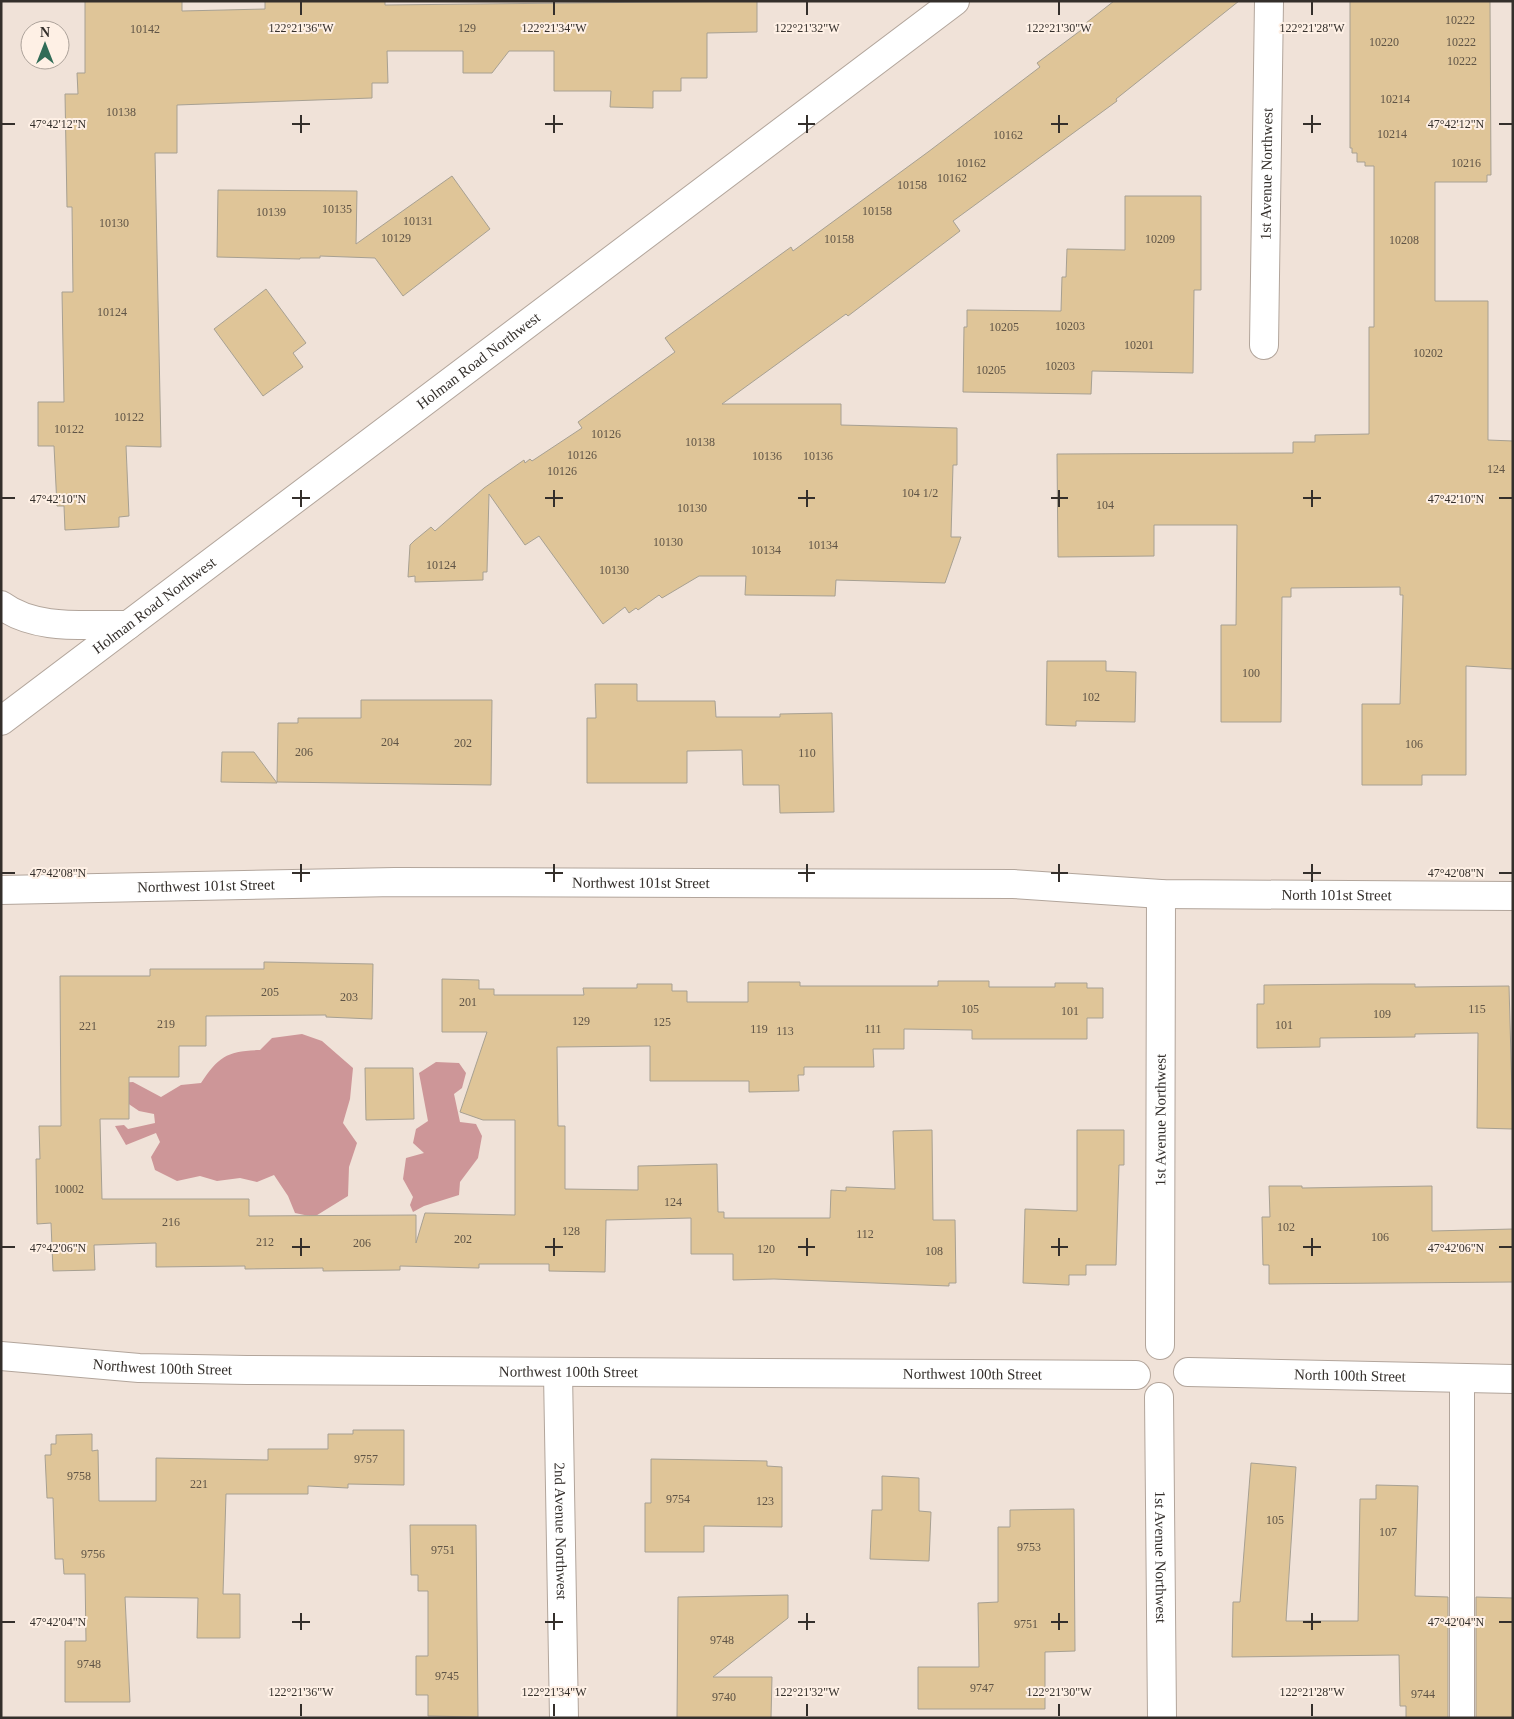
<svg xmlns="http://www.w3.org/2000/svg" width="1514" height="1719" viewBox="0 0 1514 1719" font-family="'Times New Roman',serif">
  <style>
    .forest { fill: #cd9698 }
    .building { fill: #dfc598; stroke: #a7a092 }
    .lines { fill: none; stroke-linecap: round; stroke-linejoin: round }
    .service-casing { stroke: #b2a59b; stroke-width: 26 }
    .minor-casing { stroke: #b2a59b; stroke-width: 30 }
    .primary-casing { stroke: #b2a59b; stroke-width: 30 }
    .service { stroke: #fff; stroke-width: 24 }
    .minor { stroke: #fff; stroke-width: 28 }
    .primary { stroke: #fff; stroke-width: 28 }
    .ticks { fill: none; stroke: #342f2b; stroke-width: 2 }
    .labels { text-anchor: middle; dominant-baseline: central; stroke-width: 4; stroke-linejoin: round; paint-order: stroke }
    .number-label { font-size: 12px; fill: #5f5446 }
    .street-label { font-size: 15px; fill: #342f2b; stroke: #fef0e5 }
    .ticks-label { font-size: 12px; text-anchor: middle; fill: #342f2b; stroke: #fef0e5; stroke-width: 4; stroke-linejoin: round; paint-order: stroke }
  </style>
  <rect width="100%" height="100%" fill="#f0e2d8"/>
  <g class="forest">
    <path d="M302,1034l20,7 31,27 -3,31 -7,24 14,20 -8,24 -1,29 -34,21 -19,-4 -7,-17 -14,-21 -17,7 -17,-4 -23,3 -17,-5 -23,5 -22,-11 -4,-13 9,-15 -4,-9 -30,12 -11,-19 9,-1 4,4 27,-6 -1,-9 -15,-3 -22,-15v-13l16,-1 28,15 20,-12 20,-2c18,-27 26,-32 59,-33l12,-12z"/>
    <path d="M436,1062l23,1 7,10 -4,15 -8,6 6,28 16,2 6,12 -4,22 -18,24 -1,13 -35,11 -11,6 -3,-7 3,-8 -10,-18 3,-21 18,-5 -11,-10 3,-14 12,-8 -9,-48z"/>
  </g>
  <g class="building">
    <path d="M85,1h97v10l83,-2v-8h120v4l372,-4v31l-50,1v45h-26v13h-28v17l-43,-1 1,-16h-57v-40h-45l-17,22h-29v-22h-76l1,32h-16v15l-195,7v48h-22l6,294 -35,-1 3,70 -10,1v10l-54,3 -1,-24h-7l-3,-60h-16v-44h26l-2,-110h11l-1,-85h-5l-2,-113h13l-1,-21h8z"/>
    <path d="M1114,1h125l-123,98 1,2 -164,120 7,10 -112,85 -2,-2 -124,90h119v21l116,3v37h-4l-2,72h10l-16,46 -109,-3 -1,16 -90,-1 1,-19h-47l-37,22 -3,-3 -21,15 -2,-2 -7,5 -4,-6 -22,17 -64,-88 -14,9 -36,-51 -2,78h-4v8l-68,2v-6l-7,1 2,-32 4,-4 17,-14 4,4 49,-43 40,-28 1,3 5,-4 2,2 50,-33 -4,-6 97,-70 -10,-14 126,-91 2,4 135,-99 112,-85 -3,-4 51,-38 -2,-2z"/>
    <path d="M1350,1h140l1,174h-4v7h-52v119h53v139l25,1v228l-47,-3v109h-44v10h-60v-81h38l3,-109h-3v-8l-109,1v9h-9l-1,125h-60v-97h15l1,-100h-83v31l-96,1 -1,-103 236,-1v-11h22v-7l54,-1v-107h5v-161h-9v-4h-8v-9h-5v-5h-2z"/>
    <path d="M452,176l38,53 -87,67 -28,-38 -55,-2v2h-20v1l-83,-2 1,-67 139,1 -1,53z"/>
    <path d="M1125,196h76v94h-7l-1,83 -101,-2 -1,23 -128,-2 1,-65h3v-17l94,1 1,-34h4l1,-28 58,1z"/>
    <path d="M266,289l40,54 -13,10 10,14 -40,29 -49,-67z"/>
    <path d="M1047,661h59v10l30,1 -1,50 -59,-1v5l-30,-1z"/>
    <path d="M595,684h42v17h78l1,16h64v-3l52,-1 2,99 -54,1 -1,-28h-36l-1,-35 -55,1v32h-100v-65h9z"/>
    <path d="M361,700h131l-1,85 -214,-3 1,-59h20v-5h63z"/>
    <path d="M222,752h32l23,31 -56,-1z"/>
    <path d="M264,962l109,2 -1,55 -46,-2v-2l-120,1v30h-27v31h-50v42h-29l2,80h147v17l167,-1v28l9,-30 90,2v-95h-32l-23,-8 27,-80h-45v-53l37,1v9h15v6h90l-1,-7h54v-4h35v7h15v11h61v-20h52v4h138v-5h51v6h66v-4h32v5h16v30h-16v21h-115v-9l-68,-1v20h-31l1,18h-70v8h-6l1,16 -50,1v-11h-99v-35l-93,1 1,79h7v63l73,1v-24l79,-2 1,48h6v6h106l1,-28 15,1v-4l49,2 -2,-58 39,-1 1,90h22l1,63h-7v3l-175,-7 -41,1v-26h-42v-36l-85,2 -1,52 -56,-1v-7h-70v4l-79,-2v4l-77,1v-3l-78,1v-3l-89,1v-24l-62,2 1,25 -42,1 -2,-48 -14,1 -1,-65h4l-1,-33h22l-1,-150h90v-7h114z"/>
    <path d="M1369,984h46v3l94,-1 4,143 -36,-1 1,-95 -63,1v3l-95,1v9l-63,1v-44h7v-19z"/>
    <path d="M365,1068h48l1,51 -48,1z"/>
    <path d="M1077,1130h47v35h-5l-3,100h-30v10h-17v10l-46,-2 2,-74 52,2z"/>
    <path d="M1269,1186h33v2l130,-2v45l81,-2v53l-244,2v-19h-6l-1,-48h8z"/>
    <path d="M353,1430h51v55l-56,-1v4l-40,-2v8h-82l-3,100h17v44h-43l1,-40 -73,-1 5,105h-65v-61h21l-1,-67h-21l-1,-15h-8l-2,-61h-6l-2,-43h6v-11h5v-9l36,-1v17l6,-1 1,51h57v-43l112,2v-11h60v-15h25z"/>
    <path d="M651,1459l116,2v5l15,1v60l-78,-1v26h-59v-49h6z"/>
    <path d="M1251,1463l45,4 -10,154h72l2,-122h16v-14l42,1 -3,110 33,1v121h-42v-12h-6l-1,-51 -167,2 1,-55h7z"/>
    <path d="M882,1476l37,2v33l12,1 -2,49 -59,-2 2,-49h10z"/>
    <path d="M1074,1509l1,142 -30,1v57h-127v-42h61l-1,-64 20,-1v-75h12v-17z"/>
    <path d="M410,1525h66l2,192 -50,-1v-21h-12v-39h12v-65h-10v-16h-7z"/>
    <path d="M788,1595v23l-75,59h59l-1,41h-94l1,-121z"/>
    <path d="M1476,1597l37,1v120h-37z"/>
  </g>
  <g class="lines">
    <defs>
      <path id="service" d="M1462,1378v340"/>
      <g id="minor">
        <path id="s1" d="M1264,345l5,-344"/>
        <path id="s2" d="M1,890l394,-8 618,2 148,10 352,2"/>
        <path id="s3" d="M1160,1345l1,-451"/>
        <path id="s4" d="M1,1356l138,12 108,2 889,5"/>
        <path id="s5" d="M1188,1372l325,7"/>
        <path id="s6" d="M558,1373l6,345"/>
        <path id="s7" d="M1159,1397l3,321"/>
      </g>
      <g id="primary">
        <path d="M1,605c35,26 85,19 127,20"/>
        <path id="s8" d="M1,721l954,-720"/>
      </g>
    </defs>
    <use href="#service" class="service-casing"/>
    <use href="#minor" class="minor-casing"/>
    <use href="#primary" class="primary-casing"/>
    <use href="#service" class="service"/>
    <use href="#minor" class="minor"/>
    <use href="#primary" class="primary"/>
  </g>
  <path class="ticks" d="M301,2v13M554,2v13M807,2v13M1059,2v13M1312,2v13M301,115v18M554,115v18M807,115v18M1059,115v18M1312,115v18M2,124h13M292,124h18M545,124h18M798,124h17M1051,124h17M1303,124h18M1499,124h13M301,490v17M554,490v17M807,490v17M1059,490v17M1312,490v17M2,498h13M292,498h18M545,498h18M798,498h17M1051,498h17M1303,498h18M1499,498h13M301,864v18M554,864v18M807,864v18M1059,864v18M1312,864v18M2,873h13M292,873h18M545,873h18M798,873h17M1051,873h17M1303,873h18M1499,873h13M301,1238v18M554,1238v18M807,1238v18M1059,1238v18M1312,1238v18M2,1247h13M292,1247h18M545,1247h18M798,1247h17M1051,1247h17M1303,1247h18M1499,1247h13M301,1613v17M554,1613v17M807,1613v17M1059,1613v17M1312,1613v17M2,1622h13M292,1622h18M545,1622h18M798,1622h17M1051,1622h17M1303,1622h18M1499,1622h13M301,1704v12M554,1704v12M807,1704v12M1059,1704v12M1312,1704v12"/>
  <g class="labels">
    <g class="number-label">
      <text x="1460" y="20">10222</text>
      <text x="467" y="28">129</text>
      <text x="145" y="29">10142</text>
      <text x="1384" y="42">10220</text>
      <text x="1461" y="42">10222</text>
      <text x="1462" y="61">10222</text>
      <text x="1395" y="99">10214</text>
      <text x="121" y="112">10138</text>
      <text x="1392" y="134">10214</text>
      <text x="1008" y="135">10162</text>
      <text x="971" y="163">10162</text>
      <text x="1466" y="163">10216</text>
      <text x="952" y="178">10162</text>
      <text x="912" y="185">10158</text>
      <text x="337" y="209">10135</text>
      <text x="877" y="211">10158</text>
      <text x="271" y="212">10139</text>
      <text x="418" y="221">10131</text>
      <text x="114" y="223">10130</text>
      <text x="396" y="238">10129</text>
      <text x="839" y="239">10158</text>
      <text x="1160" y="239">10209</text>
      <text x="1404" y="240">10208</text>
      <text x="112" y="312">10124</text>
      <text x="1070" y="326">10203</text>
      <text x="1004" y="327">10205</text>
      <text x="1139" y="345">10201</text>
      <text x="1428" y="353">10202</text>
      <text x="1060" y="366">10203</text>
      <text x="991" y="370">10205</text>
      <text x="129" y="417">10122</text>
      <text x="69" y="429">10122</text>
      <text x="606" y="434">10126</text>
      <text x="700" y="442">10138</text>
      <text x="582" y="455">10126</text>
      <text x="767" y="456">10136</text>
      <text x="818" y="456">10136</text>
      <text x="1496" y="469">124</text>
      <text x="562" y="471">10126</text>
      <text x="920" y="493">104 1/2</text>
      <text x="1105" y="505">104</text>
      <text x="692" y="508">10130</text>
      <text x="668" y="542">10130</text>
      <text x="823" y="545">10134</text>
      <text x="766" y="550">10134</text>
      <text x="441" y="565">10124</text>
      <text x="614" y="570">10130</text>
      <text x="1251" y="673">100</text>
      <text x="1091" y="697">102</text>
      <text x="390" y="742">204</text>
      <text x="463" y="743">202</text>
      <text x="1414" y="744">106</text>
      <text x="304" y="752">206</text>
      <text x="807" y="753">110</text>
      <text x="270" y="992">205</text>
      <text x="349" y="997">203</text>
      <text x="468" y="1002">201</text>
      <text x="970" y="1009">105</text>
      <text x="1477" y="1009">115</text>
      <text x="1070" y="1011">101</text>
      <text x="1382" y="1014">109</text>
      <text x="581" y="1021">129</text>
      <text x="662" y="1022">125</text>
      <text x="166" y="1024">219</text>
      <text x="1284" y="1025">101</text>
      <text x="88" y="1026">221</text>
      <text x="759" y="1029">119</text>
      <text x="873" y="1029">111</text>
      <text x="785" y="1031">113</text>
      <text x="69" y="1189">10002</text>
      <text x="673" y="1202">124</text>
      <text x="171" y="1222">216</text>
      <text x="1286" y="1227">102</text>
      <text x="571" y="1231">128</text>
      <text x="865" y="1234">112</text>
      <text x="1380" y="1237">106</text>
      <text x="463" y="1239">202</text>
      <text x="265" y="1242">212</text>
      <text x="362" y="1243">206</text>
      <text x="766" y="1249">120</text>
      <text x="934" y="1251">108</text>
      <text x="366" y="1459">9757</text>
      <text x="79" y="1476">9758</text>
      <text x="199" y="1484">221</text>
      <text x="678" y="1499">9754</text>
      <text x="765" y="1501">123</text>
      <text x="1275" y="1520">105</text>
      <text x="1388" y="1532">107</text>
      <text x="1029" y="1547">9753</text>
      <text x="443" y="1550">9751</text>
      <text x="93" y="1554">9756</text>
      <text x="1026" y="1624">9751</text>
      <text x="722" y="1640">9748</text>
      <text x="89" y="1664">9748</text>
      <text x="447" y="1676">9745</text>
      <text x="982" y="1688">9747</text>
      <text x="1423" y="1694">9744</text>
      <text x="724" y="1697">9740</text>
    </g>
    <g class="street-label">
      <text stroke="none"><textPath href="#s1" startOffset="171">1st Avenue Northwest</textPath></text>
      <text stroke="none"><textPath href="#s8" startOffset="598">Holman Road Northwest</textPath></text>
      <text stroke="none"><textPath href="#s8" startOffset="192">Holman Road Northwest</textPath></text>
      <text stroke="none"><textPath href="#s2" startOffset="640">Northwest 101st Street</textPath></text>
      <text stroke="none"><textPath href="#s2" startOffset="205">Northwest 101st Street</textPath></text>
      <text stroke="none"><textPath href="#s2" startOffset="1336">North 101st Street</textPath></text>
      <text stroke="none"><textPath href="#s3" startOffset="225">1st Avenue Northwest</textPath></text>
      <text stroke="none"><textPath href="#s4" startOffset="162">Northwest 100th Street</textPath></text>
      <text stroke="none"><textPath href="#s4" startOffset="568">Northwest 100th Street</textPath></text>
      <text stroke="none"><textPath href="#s4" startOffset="972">Northwest 100th Street</textPath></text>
      <text stroke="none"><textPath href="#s5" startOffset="162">North 100th Street</textPath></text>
      <text stroke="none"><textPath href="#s6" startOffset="158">2nd Avenue Northwest</textPath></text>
      <text stroke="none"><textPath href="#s7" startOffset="160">1st Avenue Northwest</textPath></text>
    </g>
  </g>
  <g class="ticks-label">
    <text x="301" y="32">122°21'36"W</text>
    <text x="554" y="32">122°21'34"W</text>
    <text x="807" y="32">122°21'32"W</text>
    <text x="1059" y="32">122°21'30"W</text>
    <text x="1312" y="32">122°21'28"W</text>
    <text x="58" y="128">47°42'12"N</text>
    <text x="1456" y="128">47°42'12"N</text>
    <text x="58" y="503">47°42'10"N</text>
    <text x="1456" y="503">47°42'10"N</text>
    <text x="58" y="877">47°42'08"N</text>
    <text x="1456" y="877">47°42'08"N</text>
    <text x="58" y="1252">47°42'06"N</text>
    <text x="1456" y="1252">47°42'06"N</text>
    <text x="58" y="1626">47°42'04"N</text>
    <text x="1456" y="1626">47°42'04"N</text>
    <text x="301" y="1696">122°21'36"W</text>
    <text x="554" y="1696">122°21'34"W</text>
    <text x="807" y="1696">122°21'32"W</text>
    <text x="1059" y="1696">122°21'30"W</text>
    <text x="1312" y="1696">122°21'28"W</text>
  </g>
  <rect width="1514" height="1719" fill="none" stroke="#342f2b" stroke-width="5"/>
  <g transform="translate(45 45)"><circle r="24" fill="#fef0e5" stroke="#ada39b"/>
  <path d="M0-4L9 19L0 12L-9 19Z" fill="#306c57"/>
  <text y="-8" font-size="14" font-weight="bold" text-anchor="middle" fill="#342f2b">N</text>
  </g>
</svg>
